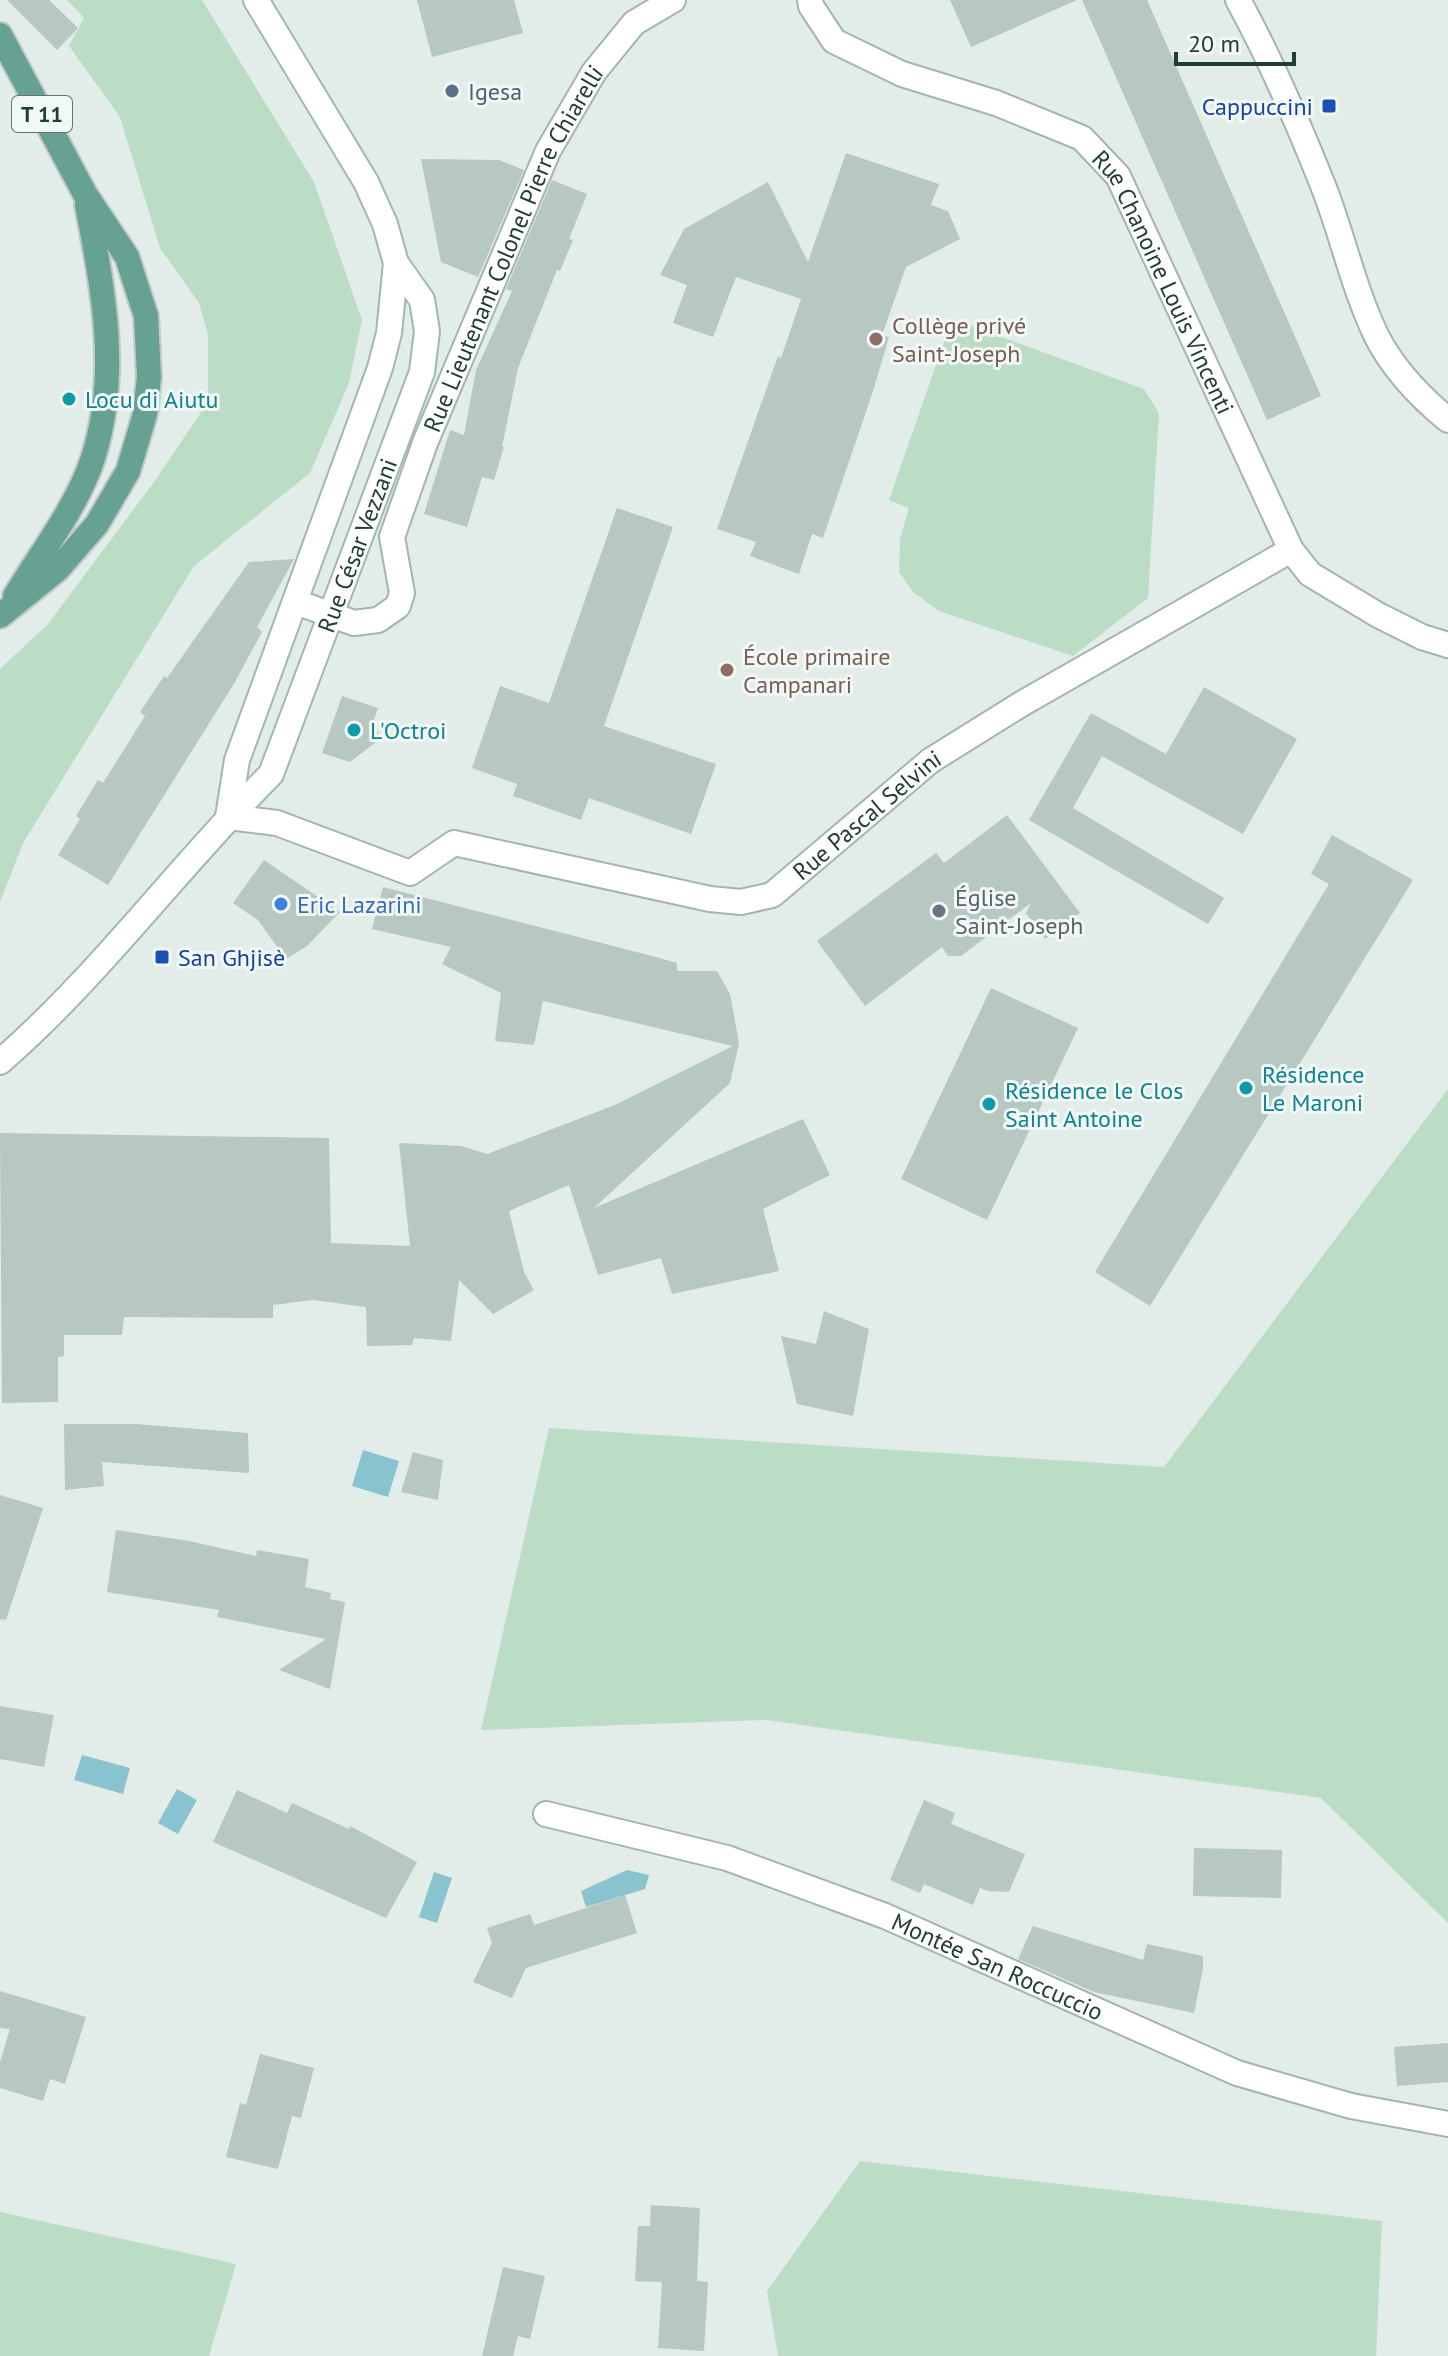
<svg xmlns="http://www.w3.org/2000/svg" width="1448" height="2356" viewBox="0 0 1448 2356" font-family="'PT Sans',sans-serif">
  <style>
    .green { fill: #bbddc5 }
    .water { fill: #8ac3d0 }
    .building { fill: #b7c7c1 }
    .lines { fill: none; stroke-linecap: round; stroke-linejoin: round }
    .street-casing { stroke: #a5b4af; stroke-width: 28 }
    .secondary-casing { stroke: #a0b8b0; stroke-width: 28 }
    .primary-casing { stroke: #c1c9c7; stroke-width: 28 }
    .street { stroke: #fff; stroke-width: 24 }
    .secondary { stroke: #fff; stroke-width: 24 }
    .primary { stroke: #67a194; stroke-width: 24 }
    .service-dot { fill: #5c6f8a; stroke: #f2f8f6; stroke-width: 3 }
    .transit-dot { fill: #1a4fb4; stroke: #f2f8f6; stroke-width: 3 }
    .education-dot { fill: #8d6e63; stroke: #f2f8f6; stroke-width: 3 }
    .culture-dot { fill: #0f9aa8; stroke: #f2f8f6; stroke-width: 3 }
    .shop-dot { fill: #3f7fe0; stroke: #f2f8f6; stroke-width: 3 }
    .worship-dot { fill: #6b7280; stroke: #f2f8f6; stroke-width: 3 }
    .labels { text-anchor: middle; dominant-baseline: central; stroke-width: 6; stroke-linejoin: round; paint-order: stroke }
    .shield { fill: #f2f8f6; stroke: #607570; stroke-width: 2 }
    .shield-label { font-size: 22px; font-weight: bold; fill: #223d36 }
    .service-label { font-size: 24px; fill: #4e5e75; stroke: #f2f8f6; text-anchor: start }
    .transit-label { font-size: 24px; fill: #164399; stroke: #f2f8f6; text-anchor: end }
    .street-label { font-size: 24px; fill: #223d36; stroke: #f2f8f6 }
    .education-label { font-size: 24px; fill: #785e54; stroke: #f2f8f6; text-anchor: start }
    .culture-label { font-size: 24px; fill: #0d838f; stroke: #f2f8f6; text-anchor: start }
    .worship-label { font-size: 24px; fill: #5b616d; stroke: #f2f8f6; text-anchor: start }
    .shop-label { font-size: 24px; fill: #366cbe; stroke: #f2f8f6; text-anchor: start }
  </style>
  <rect width="100%" height="100%" fill="#e2ece8"/>
  <g class="green">
    <path d="M67,0h135l112,182 48,138 -13,63 -39,90 -116,93 -171,277 -23,59v-233l48,-45 106,-142 54,-80v-67l-9,-32 -39,-55 -40,-131 -51,-71 15,-28z"/>
    <path d="M952,319l192,70 15,24 -11,185 -75,58 -134,-45 -26,-19 -14,-20 1,-33 9,-31 -20,-8z"/>
    <path d="M1448,1089v834l-127,-125 -555,-78 -285,10 68,-302 615,39z"/>
    <path d="M860,2161l522,60 -6,135h-598l-11,-65z"/>
    <path d="M0,2212l236,52 -27,92h-209z"/>
  </g>
  <g class="water">
    <path d="M363,1450l36,11 -11,36 -36,-11z"/>
    <path d="M82,1755l48,13 -7,26 -49,-14z"/>
    <path d="M177,1789l20,11 -19,34 -20,-11z"/>
    <path d="M627,1870l22,5 -4,14 -59,18 -5,-16z"/>
    <path d="M434,1872l18,6 -15,45 -18,-6z"/>
  </g>
  <g class="building">
    <path d="M7,0h42l29,28 -21,22z"/>
    <path d="M417,0h97l9,33 -91,24z"/>
    <path d="M950,0h127l-106,47z"/>
    <path d="M1082,0h65l174,396 -54,24z"/>
    <path d="M846,153l93,31 -8,21 17,6 12,28 -54,28 -24,68 7,2 -15,51 -51,150 -11,-4 -13,40 -49,-18 6,-14 -39,-13 61,-173 3,2 20,-59 -65,-22 -23,60 -40,-14 14,-38 -27,-10 24,-46 84,-47 40,80z"/>
    <path d="M421,159l78,1 25,10 -46,107 -37,-15z"/>
    <path d="M552,180l35,14 -18,45 4,1 -13,31 -3,-1 -39,98 -16,79h2l-10,33 -12,-3 -15,50 -43,-13 26,-84 14,5 12,-65 36,-79 -6,-2z"/>
    <path d="M617,508l56,19 -69,199 112,38 -25,70 -102,-36 -8,22 -68,-24 4,-12 -45,-16 28,-82 49,17z"/>
    <path d="M294,559l-37,68 5,5 -27,50 -127,203 -50,-30 22,-36 -4,-3 22,-36 5,3 42,-67 -5,-4 24,-36 3,2 82,-116z"/>
    <path d="M1204,687l93,52 -54,95 -141,-78 -29,52 151,90 -16,26 -179,-104 62,-107 75,41z"/>
    <path d="M342,696l36,12 -5,14 8,16 -31,24 -28,-9z"/>
    <path d="M1007,815l73,98 -35,26 -19,-26 5,-10 -70,53h-13l-6,-9 -77,59 -48,-65 119,-88 8,10z"/>
    <path d="M1332,835l81,45 -263,426 -55,-34 234,-388 -18,-10z"/>
    <path d="M264,860l76,52 -33,34 -21,13 -28,-39 -25,-17z"/>
    <path d="M383,887l273,70 21,6v8h40l13,23 9,49 -9,40 -136,125 209,-89 27,56 -67,34 16,62 -107,23 -11,-36 -63,17 -29,-90 -60,26 15,61 10,18 -41,24 -34,-34 -8,61 -37,-3 -2,7 -45,1 -1,-39 -53,-7 -40,5v13l-149,-1 -2,18h-58v21l-6,1v45l-56,1 -2,-270 329,5 2,105 79,3 -11,-103 62,3 26,8 128,-49 118,-59 -190,-45 -9,44 -39,-4 6,-48 -59,-29 9,-17 -79,-18z"/>
    <path d="M991,988l87,40 -91,192 -86,-41z"/>
    <path d="M824,1311l45,18 -16,87 -56,-12 -16,-68 35,8z"/>
    <path d="M64,1424h72l112,9 1,40 -147,-11 2,24 -39,4z"/>
    <path d="M413,1452l30,8 -5,40 -37,-8z"/>
    <path d="M0,1495l43,13 -37,112 -6,-1z"/>
    <path d="M116,1530l73,11 67,15 1,-6 52,9 -4,28 26,6 -1,6 15,3 -15,87 -51,-19 47,-31 -109,-22 2,-7 -112,-18z"/>
    <path d="M0,1706l54,9 -10,52 -44,-8z"/>
    <path d="M237,1790l50,23 5,-10 57,26 1,-3 67,36 -31,56 -173,-76z"/>
    <path d="M924,1800l31,13 -4,11 74,30 -16,38 -21,-1 -8,-3 -7,17 -49,-21 -4,9 -30,-13z"/>
    <path d="M1194,1848l88,2 -1,48 -88,-2z"/>
    <path d="M625,1895l12,38 -111,35 -14,30 -39,-16 19,-39 -5,-15 43,-14 4,11z"/>
    <path d="M1033,1926l110,34 4,-16 56,12v13l-9,44 -100,-21 -76,-33z"/>
    <path d="M0,1991l86,26 -21,67 -15,-5 -7,22 -43,-13v-26l10,-33 -10,-1z"/>
    <path d="M1448,2043v39l-51,4 -3,-39z"/>
    <path d="M260,2054l54,14 -13,50 -9,-2 -14,53 -52,-12 14,-54 6,2z"/>
    <path d="M651,2205l49,3 -3,73 11,1 -4,69 -46,-3 4,-66 -27,-1 3,-55h12z"/>
    <path d="M503,2267l42,9 -15,63 -12,-3 -5,20h-31z"/>
  </g>
  <g class="lines">
    <defs>
      <g id="street">
        <path id="s1" d="M810,0l1,6 23,35 68,33 94,29 86,35 36,38 173,374 19,24 68,41 44,22 26,8"/>
        <path d="M1238,0c33,60 61,125 86,188 19,49 30,102 53,149 17,33 43,60 71,83"/>
        <path id="s2" d="M296,602l58,21 24,-3 20,-14 4,-13 -10,-56 33,-94 123,-292 46,-79 40,-49 39,-23"/>
        <path id="s3" d="M228,817l49,6 133,50 44,-30 256,56 31,3 31,-7 158,-134 93,-58 268,-153"/>
        <path id="s4" d="M546,1814l181,44 158,58 352,157 114,33 97,18"/>
      </g>
      <g id="secondary">
        <path d="M228,817l9,-57 143,-392 9,-35 7,-70"/>
        <path id="s5" d="M0,1062c100,-87 178,-195 271,-288l151,-402 5,-41 -5,-31 -26,-37 -11,-39 -19,-42 -110,-182"/>
      </g>
      <g id="primary">
        <path d="M0,35l85,159 42,63 19,59 3,61 -4,37 -17,57 -31,53 -39,45 -58,47"/>
        <path d="M15,596c26,-43 63,-91 78,-138 27,-84 10,-169 -6,-253"/>
      </g>
    </defs>
    <use href="#street" class="street-casing"/>
    <use href="#secondary" class="secondary-casing"/>
    <use href="#primary" class="primary-casing"/>
    <use href="#street" class="street"/>
    <use href="#secondary" class="secondary"/>
    <use href="#primary" class="primary"/>
  </g>
  <circle class="service-dot" cx="452" cy="91" r="8"/>
  <g class="transit-dot">
    <rect x="1321" y="98" width="16" height="16" rx="4"/>
    <rect x="154" y="949" width="16" height="16" rx="4"/>
  </g>
  <g class="education-dot">
    <circle cx="876" cy="339" r="8"/>
    <circle cx="727" cy="670" r="8"/>
  </g>
  <g class="culture-dot">
    <circle cx="69" cy="399" r="8"/>
    <circle cx="354" cy="730" r="8"/>
    <circle cx="1246" cy="1088" r="8"/>
    <circle cx="989" cy="1104" r="8"/>
  </g>
  <circle class="shop-dot" cx="281" cy="904" r="8"/>
  <circle class="worship-dot" cx="939" cy="911" r="8"/>
  <g class="labels">
    <rect class="shield" x="12" y="96" width="60" height="36" rx="6"/>
    <g class="shield-label">
      <text x="42" y="114">T 11</text>
    </g>
    <g class="service-label">
      <text x="468" y="91">Igesa</text>
    </g>
    <g class="transit-label">
      <text x="1313" y="106">Cappuccini</text>
      <text x="178" y="957" text-anchor="start">San Ghjisè</text>
    </g>
    <g class="street-label">
      <text stroke="none"><textPath href="#s2" startOffset="494">Rue Lieutenant Colonel Pierre Chiarelli</textPath></text>
      <text stroke="none"><textPath href="#s1" startOffset="482">Rue Chanoine Louis Vincenti</textPath></text>
      <text stroke="none"><textPath href="#s5" startOffset="640">Rue César Vezzani</textPath></text>
      <text stroke="none"><textPath href="#s3" startOffset="694">Rue Pascal Selvini</textPath></text>
      <text stroke="none"><textPath href="#s4" startOffset="478">Montée San Roccuccio</textPath></text>
    </g>
    <g class="education-label">
      <text x="892" y="325">Collège privé<tspan x="892" dy="28">Saint-Joseph</tspan></text>
      <text x="743" y="656">École primaire<tspan x="743" dy="28">Campanari</tspan></text>
    </g>
    <g class="culture-label">
      <text x="85" y="399">Locu di Aiutu</text>
      <text x="370" y="730">L'Octroi</text>
      <text x="1262" y="1074">Résidence<tspan x="1262" dy="28">Le Maroni</tspan></text>
      <text x="1005" y="1090">Résidence le Clos<tspan x="1005" dy="28">Saint Antoine</tspan></text>
    </g>
    <g class="worship-label">
      <text x="955" y="897">Église<tspan x="955" dy="28">Saint-Joseph</tspan></text>
    </g>
    <g class="shop-label">
      <text x="297" y="904">Eric Lazarini</text>
    </g>
  </g>
  <path d="M1176 52v12h118v-12" fill="none" stroke="#223d36" stroke-width="4"/>
  <text x="1188" y="52" font-size="24" fill="#223d36" stroke="#f2f8f6" stroke-width="6" paint-order="stroke">20 m</text>
</svg>
